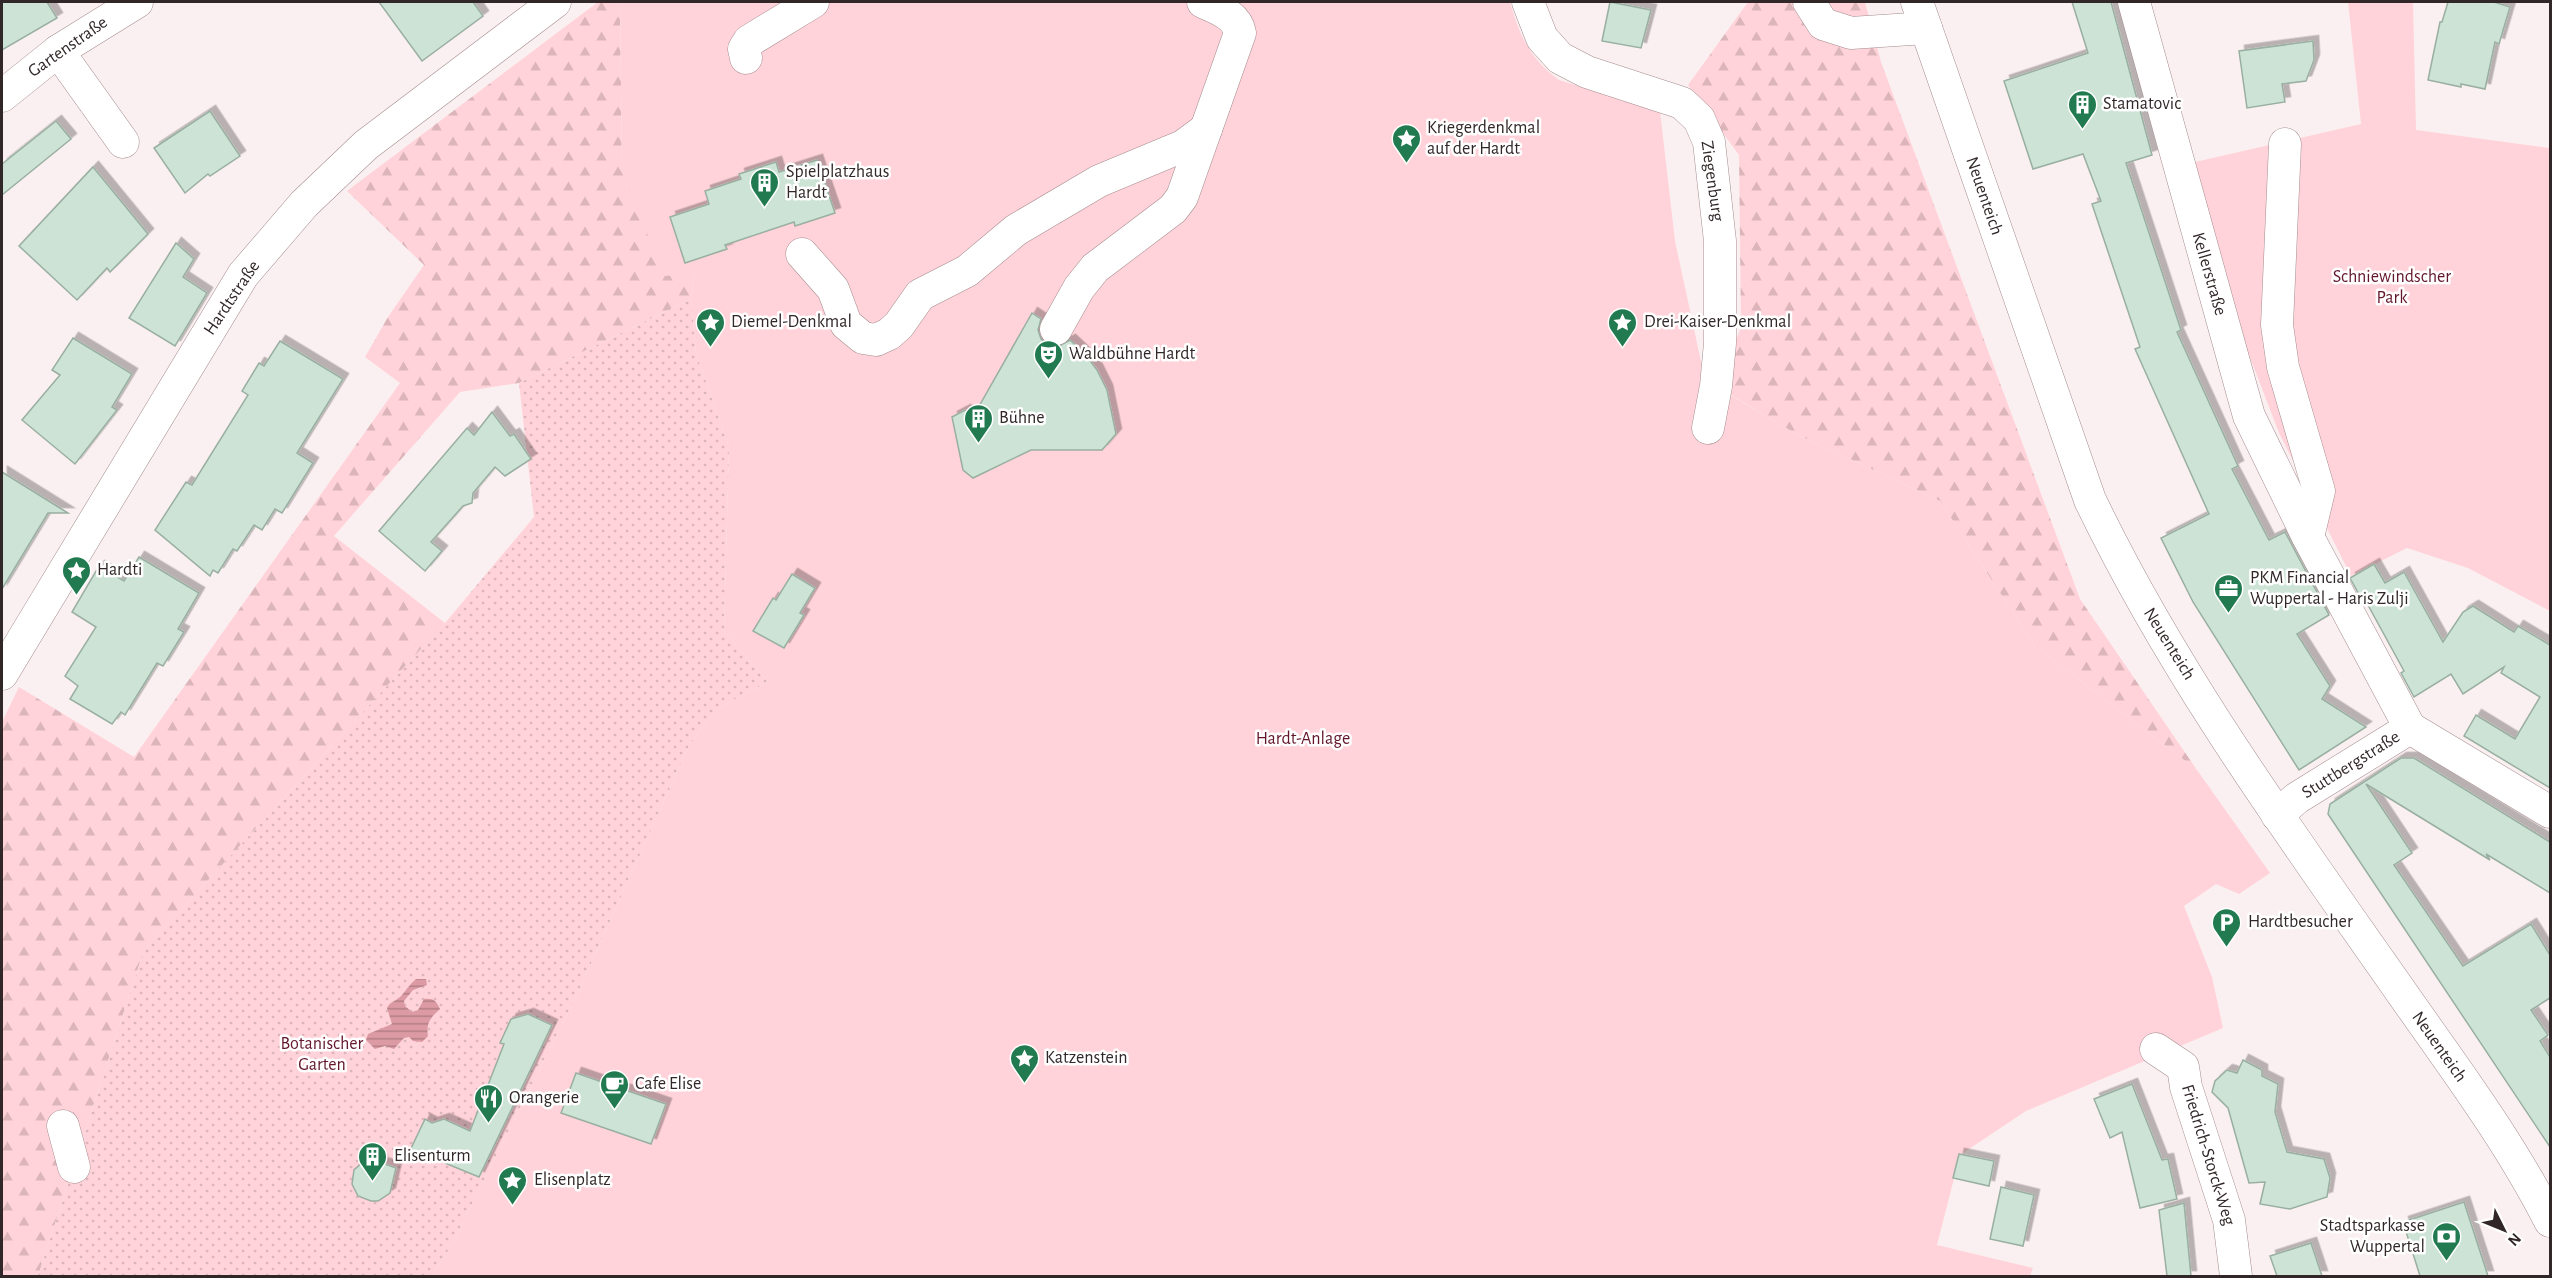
<svg xmlns="http://www.w3.org/2000/svg" width="2552" height="1278" viewBox="0 0 2552 1278" font-family="'Alegreya Sans',sans-serif">
  <style>
    .forest { fill: url(#forest-firs) }
    .park { fill: #ffd3d9 }
    .garden { fill: url(#garden-dots) }
    .water { fill: url(#water-rules) }
    .building { fill: #cce3d5; stroke: #99afa1; stroke-width: 1.5; filter: url(#shadow) }
    .lines { fill: none; stroke-linecap: round; stroke-linejoin: round }
    .minor-casing { stroke: #a58c8f; stroke-width: 33 }
    .minor { stroke: #fff; stroke-width: 32 }
    .labels { text-anchor: middle; dominant-baseline: central; stroke-width: 5; stroke-linejoin: round; paint-order: stroke }
    .street-label { font-size: 18px; fill: #312728; stroke: #fff }
    .poi-label { font-size: 18px; fill: #312728; stroke: #fff; text-anchor: start }
    .park-label { font-size: 18px; fill: #63172b; stroke: #fff }
  </style>
  <defs>
    <pattern id="forest-firs" width="22" height="20" patternUnits="userSpaceOnUse" patternTransform="scale(1.5)"><rect width="22" height="20" fill="#ffd3d9"/><path d="M5 1l3.5 6h-7zM16 11l3.5 6h-7z" fill="#dbb5ba"/></pattern>
    <pattern id="garden-dots" width="8" height="8" patternUnits="userSpaceOnUse" patternTransform="scale(1.5)"><rect width="8" height="8" fill="#ffd3d9"/><path d="M2 2h.1M6 6h.1" fill="none" stroke="#dbb5ba" stroke-width="1.8" stroke-linecap="round"/></pattern>
    <pattern id="water-rules" width="6" height="5" patternUnits="userSpaceOnUse" patternTransform="scale(1.5)"><rect width="6" height="5" fill="#dc9ba4"/><path d="M0 2.5h6" fill="none" stroke="#b37e86"/></pattern>
    <filter id="shadow"><feDropShadow dx="5.5" dy="-5.5" stdDeviation="0" flood-color="#0004"/></filter>
  </defs>
  <rect width="100%" height="100%" fill="#fbf0f1"/>
  <g class="forest">
    <path d="M598,2h22l2,168 73,104 -4,25 -172,84 -59,9 -126,144 111,87 -301,327 -106,326h-36v-554l17,-35 115,70 266,-374 -35,-26 23,-40 36,-52 -77,-74z"/>
    <path d="M1748,2h117l16,60 199,537 117,171 -163,-125 -94,-144 -144,-67 -80,-48 25,-58 -2,-173 -51,-70z"/>
  </g>
  <g class="park">
    <path d="M620,2h890c10,34 19,56 49,78l101,31 15,130 30,139 91,54 144,67 94,144 163,125 73,103 -31,21 -23,-10 -32,22 28,71 11,51 -197,83 -66,44 -23,90 96,23 -3,8h-1598l20,-32 122,-243 113,-251c26,-43 38,-46 81,-68l-44,-51 5,-185 -33,-92 -5,-55 4,-25 -31,2 -42,-106z"/>
    <path d="M2348,2h65l3,128 134,18v463l-82,-43 -61,-20 -56,28 -72,-143 -38,-99 -46,-172 166,-38z"/>
  </g>
  <path class="garden" d="M691,299l5,55 33,92 -5,185 44,51c-43,22 -55,25 -81,68l-113,251 -122,243 -20,32h-394l106,-326 301,-327 89,-106 -15,-134z"/>
  <path class="water" d="M416,979h10l1,6 -14,5 -9,11 1,5 7,6 6,-2 6,-11c9,-1 12,1 16,10 -10,9 -14,14 -12,27l-6,6 -9,-1 -4,-4 -5,1 -10,11 -9,-3 -10,3 -9,-9 2,-6 24,-10 -5,-16c3,-7 10,-7 15,-13 5,-6 8,-11 14,-16z"/>
  <g class="building">
    <path d="M2,2h45l10,16 -55,32z"/>
    <path d="M379,2h94l10,14 -61,45z"/>
    <path d="M1610,2l41,8 -10,38 -39,-7z"/>
    <path d="M2072,2h39l41,153 -26,8 55,167 -4,2 61,134 -6,3 37,71 16,-8 44,83 -32,19 33,52 -8,13 44,28 -67,43 -106,-168 -32,-64 48,-24 -74,-165 5,-2 -48,-143 9,-3 -18,-47 -50,15 -29,-88 84,-28z"/>
    <path d="M2448,2h46l16,5 -11,37 -4,-2 -10,47 -24,-5v3l-33,-7 12,-58h2z"/>
    <path d="M2313,41l1,19 -8,21 -24,3 3,18 -38,6 -8,-57z"/>
    <path d="M210,111l30,45 -30,20 -2,-2 -23,19 -31,-45z"/>
    <path d="M56,121l15,18 -69,56v-31z"/>
    <path d="M817,160l18,53 -40,13 -1,-4 -69,23 2,4 -42,14 -15,-46 39,-13 -4,-13 36,-12 -2,-5 37,-12 3,10z"/>
    <path d="M93,167l55,67 -38,38 -3,-4 -30,32 -58,-54z"/>
    <path d="M176,243l18,16 -11,18 24,16 -32,53 -46,-28z"/>
    <path d="M1032,313l9,6 -3,11 3,9 6,5 10,3 13,-7 15,14 12,16 10,20 9,44 -14,16h-71l-58,28 -10,-8 -11,-53 13,-7 9,5z"/>
    <path d="M73,338l59,36 -20,33 5,3 -42,54 -53,-44 38,-45 -8,-5z"/>
    <path d="M280,341l63,38 -46,74 16,10 -31,50 -7,-4 -13,21 -8,-5 -17,26 -4,-2 -15,24 -5,-3 -3,6 -55,-46 31,-48 6,3 56,-90 -6,-4 17,-28 5,3z"/>
    <path d="M492,412l18,24 4,-2 17,25 -26,17 -10,-9 -22,26 -1,10 -9,3 -32,36 11,9 -17,20 -46,-40 88,-103 7,7z"/>
    <path d="M2,472l66,41h-20l-46,76z"/>
    <path d="M139,557l60,36 -21,36 6,3 -21,34 -6,-3 -32,52 -4,-3 -9,12 -42,-25 8,-13 -13,-10 31,-49 -24,-15 27,-46 25,15z"/>
    <path d="M2374,564l11,19 19,-11 39,70 20,-30 10,-6 41,26 4,-6 32,19v143l-86,-52 12,-21 39,24 25,-42 -39,-24 3,-6 -41,27 -12,-20 -37,23 -13,-24 3,-2 -41,-75 -2,2 -11,-20z"/>
    <path d="M792,574l23,14 -15,25 4,2 -20,33 -31,-17 20,-33 3,2z"/>
    <path d="M2401,758h13l136,84v51l-64,-39 4,6 -124,-76 46,69 -18,12 69,101 68,-42 19,31v43l-19,12 17,25 -8,6 10,16v90l-222,-333 2,-10z"/>
    <path d="M528,1014l24,11 -73,152 -51,-21 -23,5 20,-42 7,4 12,-4 26,12 34,-87 -4,-1 11,-24z"/>
    <path d="M2243,1060l19,10v6l16,8 -3,28 12,40 37,7 6,19 -3,19 -37,12 -30,-5 5,-22 -16,1 -21,-75 -16,-16 3,-11 12,-11 10,3z"/>
    <path d="M576,1073l90,31 -15,40 -90,-31z"/>
    <path d="M2132,1084l30,76 6,-1 9,40 -37,9 -18,-76 -12,6 -16,-39z"/>
    <path d="M1959,1154l35,7 -5,25 -36,-8z"/>
    <path d="M371,1159l25,9 -6,25 -12,8h-7l-13,-5 -6,-12 2,-14 10,-9z"/>
    <path d="M2001,1187l33,8 -11,51 -33,-7z"/>
    <path d="M2464,1202l24,74h-68l-17,-54z"/>
    <path d="M2184,1203l7,73h-24l-8,-66z"/>
    <path d="M2311,1243l11,33h-45l-7,-20z"/>
  </g>
  <g class="lines">
    <defs>
      <g id="minor">
        <path d="M1528,2l14,36 18,20 27,14 95,31 17,16 10,23 11,99v102l-4,43 -8,42"/>
        <path d="M1809,2l14,22 28,9 75,-5"/>
        <path d="M1917,2l173,498c83,173 197,329 307,486 53,76 111,152 153,235"/>
        <path d="M2134,2l115,414 59,121 102,191"/>
        <path d="M58,51l65,91"/>
        <path d="M746,58l-2,-9 5,-8 64,-39"/>
        <path d="M2,96l56,-45 79,-49"/>
        <path d="M2285,144l-8,181 6,42 36,124 -11,46"/>
        <path d="M802,254l31,35 13,35 17,14 13,2 13,-6 10,-9 21,-30 47,-24 49,-41 83,-49 84,-35 23,-17"/>
        <path d="M1056,329l23,-41 16,-20 78,-59 9,-12 58,-164c-3,-18 -22,-24 -37,-31"/>
        <path d="M2,674l241,-399 61,-71 62,-59 189,-143"/>
        <path d="M2277,815l20,-17 113,-70 140,84"/>
        <path d="M2156,1049l27,18 3,20 43,133 7,56"/>
        <path d="M63,1126l11,41"/>
      </g>
    </defs>
    <use href="#minor" class="minor-casing"/>
    <use href="#minor" class="minor"/>
  </g>
  <defs>
    <symbol id="building-pin" viewBox="-11 -11 22 30"><path d="M0 17L-7.5 6A9.5 9.5 0 1 1 7.5 6Z" fill="#227b50" stroke="#fff"/><path d="M-4-6H4V6H1V3H-1V6H-4ZM-2.5-4.3h1.7v1.8h-1.7ZM.8-4.3h1.7v1.8H.8ZM-2.5-1h1.7V.8h-1.7ZM.8-1h1.7V.8H.8Z" fill="#fff"/></symbol>
    <symbol id="sight-pin" viewBox="-11 -11 22 30"><path d="M0 17L-7.5 6A9.5 9.5 0 1 1 7.5 6Z" fill="#227b50" stroke="#fff"/><path d="M0-6L1.8-2.2L6-1.7L2.9 1.2L3.7 5.4L0 3.3L-3.7 5.4L-2.9 1.2L-6-1.7L-1.8-2.2Z" fill="#fff"/></symbol>
    <symbol id="theatre-pin" viewBox="-11 -11 22 30"><path d="M0 17L-7.5 6A9.5 9.5 0 1 1 7.5 6Z" fill="#227b50" stroke="#fff"/><path d="M-5-5.5Q0-4 5-5.5V0Q5 5 0 6Q-5 5-5 0ZM-3.3-2.5H-1v1.5H-3.3ZM1-2.5H3.3v1.5H1ZM-2.8 1Q0 5.5 2.8 1Z" fill="#fff"/></symbol>
    <symbol id="office-pin" viewBox="-11 -11 22 30"><path d="M0 17L-7.5 6A9.5 9.5 0 1 1 7.5 6Z" fill="#227b50" stroke="#fff"/><path d="M-6-3h4V-5.5h4V-3h4V5H-6ZM-1-4.5V-3h2v-1.5ZM-6 0V1H6V0Z" fill="#fff"/></symbol>
    <symbol id="parking-pin" viewBox="-11 -11 22 30"><path d="M0 17L-7.5 6A9.5 9.5 0 1 1 7.5 6Z" fill="#227b50" stroke="#fff"/><path d="M-3.5-5.5H1a3.5 3.5 0 0 1 0 7H-1V5.5H-3.5ZM-1-3.4V-.6H.8a1.4 1.4 0 0 0 0-2.8Z" fill="#fff"/></symbol>
    <symbol id="cafe-pin" viewBox="-11 -11 22 30"><path d="M0 17L-7.5 6A9.5 9.5 0 1 1 7.5 6Z" fill="#227b50" stroke="#fff"/><path d="M-5.5-4.5H6V0H3Q3 3.5 0 3.5H-2.5Q-5.5 3.5-5.5 0ZM3-3.2v2h1.7v-2ZM-6 4.5H4V6H-6Z" fill="#fff"/></symbol>
    <symbol id="restaurant-pin" viewBox="-11 -11 22 30"><path d="M0 17L-7.5 6A9.5 9.5 0 1 1 7.5 6Z" fill="#227b50" stroke="#fff"/><path d="M-5-6h1v4h1v-4h1v4h1v-4h1v5L-1.5 .5V6h-2V.5L-5-1ZM5-6V6H3V1.5H1.5Q1.5-4 5-6Z" fill="#fff"/></symbol>
    <symbol id="bank-pin" viewBox="-11 -11 22 30"><path d="M0 17L-7.5 6A9.5 9.5 0 1 1 7.5 6Z" fill="#227b50" stroke="#fff"/><path d="M-6-4H6V4H-6ZM0-2.3a2.3 2.3 0 1 0 0 4.6a2.3 2.3 0 1 0 0-4.6Z" fill="#fff"/></symbol>
  </defs>
  <g fill-rule="evenodd">
    <use href="#building-pin" x="2066" y="88" width="33" height="45"/>
    <use href="#sight-pin" x="1390" y="122" width="33" height="45"/>
    <use href="#building-pin" x="748" y="166" width="33" height="45"/>
    <use href="#sight-pin" x="694" y="306" width="33" height="45"/>
    <use href="#sight-pin" x="1606" y="306" width="33" height="45"/>
    <use href="#theatre-pin" x="1032" y="338" width="33" height="45"/>
    <use href="#building-pin" x="962" y="402" width="33" height="45"/>
    <use href="#sight-pin" x="60" y="554" width="33" height="45"/>
    <use href="#office-pin" x="2212" y="572" width="33" height="45"/>
    <use href="#parking-pin" x="2210" y="906" width="33" height="45"/>
    <use href="#sight-pin" x="1008" y="1042" width="33" height="45"/>
    <use href="#cafe-pin" x="598" y="1068" width="33" height="45"/>
    <use href="#restaurant-pin" x="472" y="1082" width="33" height="45"/>
    <use href="#building-pin" x="356" y="1140" width="33" height="45"/>
    <use href="#sight-pin" x="496" y="1164" width="33" height="45"/>
    <use href="#bank-pin" x="2430" y="1220" width="33" height="45"/>
  </g>
  <g class="labels">
    <g class="street-label">
      <text transform="translate(68 47) rotate(-35)">Gartenstraße</text>
      <text transform="translate(1712 181) rotate(82)">Ziegenburg</text>
      <text transform="translate(1984 196) rotate(71)">Neuenteich</text>
      <text transform="translate(2209 274) rotate(74)">Kellerstraße</text>
      <text transform="translate(232 298) rotate(-56)">Hardtstraße</text>
      <text transform="translate(2169 644) rotate(58)">Neuenteich</text>
      <text transform="translate(2351 765) rotate(-32)">Stuttbergstraße</text>
      <text transform="translate(2439 1047) rotate(55)">Neuenteich</text>
      <text transform="translate(2208 1155) rotate(73)">Friedrich-Storck-Weg</text>
    </g>
    <g class="poi-label">
      <text x="2103" y="104">Stamatovic</text>
      <text x="1427" y="128">Kriegerdenkmal<tspan x="1427" dy="21">auf der Hardt</tspan></text>
      <text x="786" y="172">Spielplatzhaus<tspan x="786" dy="21">Hardt</tspan></text>
      <text x="731" y="322">Diemel-Denkmal</text>
      <text x="1644" y="322">Drei-Kaiser-Denkmal</text>
      <text x="1069" y="354">Waldbühne Hardt</text>
      <text x="999" y="418">Bühne</text>
      <text x="97" y="570">Hardti</text>
      <text x="2250" y="578">PKM Financial<tspan x="2250" dy="21">Wuppertal - Haris Zulji</tspan></text>
      <text x="2248" y="922">Hardtbesucher</text>
      <text x="1045" y="1058">Katzenstein</text>
      <text x="635" y="1084">Cafe Elise</text>
      <text x="509" y="1098">Orangerie</text>
      <text x="394" y="1156">Elisenturm</text>
      <text x="534" y="1180">Elisenplatz</text>
      <text x="2425" y="1226" text-anchor="end">Stadtsparkasse<tspan x="2425" dy="21">Wuppertal</tspan></text>
    </g>
    <g class="park-label">
      <text x="2392" y="277">Schniewindscher<tspan x="2392" dy="21">Park</tspan></text>
      <text x="1303" y="739">Hardt-Anlage</text>
      <text x="322" y="1044">Botanischer<tspan x="322" dy="21">Garten</tspan></text>
    </g>
  </g>
  <rect width="2552" height="1278" fill="none" stroke="#312728" stroke-width="6"/>
  <g transform="translate(2504 1230) rotate(133)" stroke="#ffffff" stroke-width="4.5" paint-order="stroke">
  <path d="M0-4.5L10 22L0 15L-10 22Z" fill="#312728"/>
  <text y="-9" font-size="16" font-weight="bold" text-anchor="middle" fill="#312728">N</text>
  </g>
</svg>
